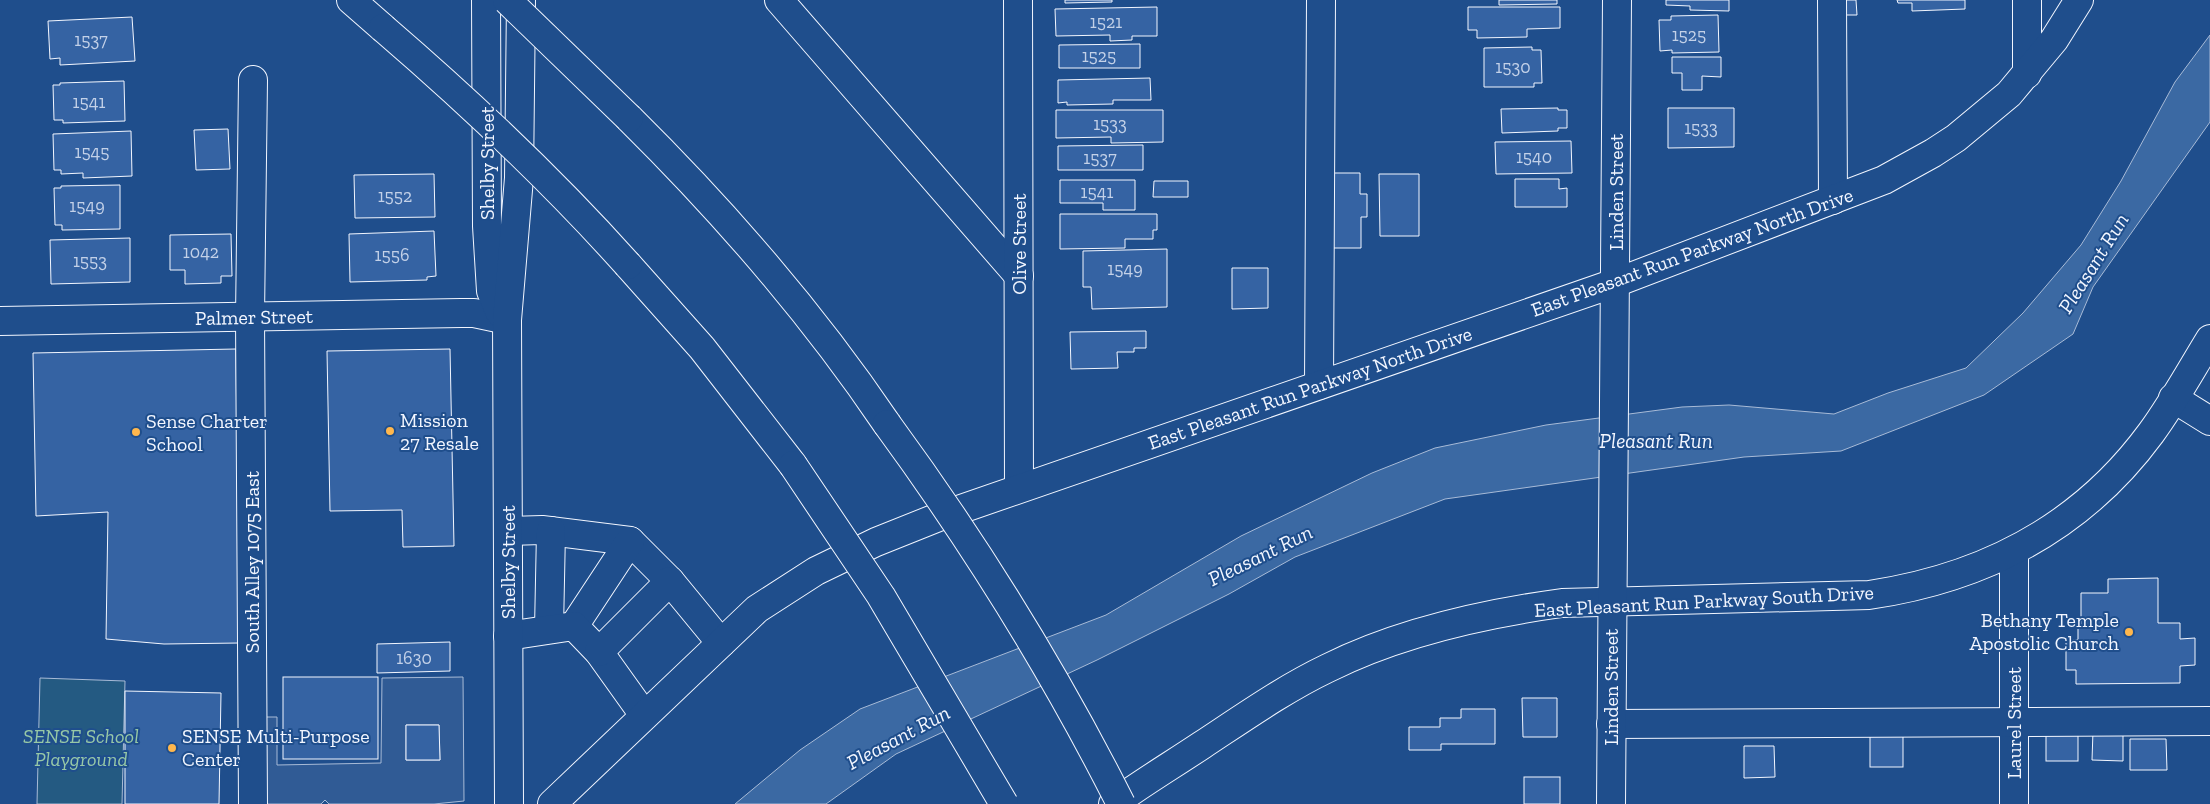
<svg xmlns="http://www.w3.org/2000/svg" width="2210" height="804" viewBox="0 0 2210 804" font-family="'Zilla Slab',serif">
  <style>
    .green { fill: #245a82; stroke: #a8bbd7 }
    .parking { fill: #305b95; stroke: #a8bbd7; fill-rule: evenodd }
    .water { fill: #3b69a3; stroke: #a8bbd7 }
    .building { fill: #3563a3; stroke: #f2f6ff }
    .lines { fill: none; stroke-linecap: round; stroke-linejoin: round }
    .minor-casing { stroke: #f2f6ff; stroke-width: 30 }
    .major-casing { stroke: #f2f6ff; stroke-width: 30 }
    .highway-casing { stroke: #f2f6ff; stroke-width: 30 }
    .minor { stroke: #1f4e8c; stroke-width: 28 }
    .major { stroke: #1f4e8c; stroke-width: 28 }
    .highway { stroke: #1f4e8c; stroke-width: 28 }
    .highway-bridge-casing { stroke: #f2f6ff; stroke-width: 30; stroke-linecap: butt }
    .highway-bridge { stroke: #1f4e8c; stroke-width: 28 }
    .poi-dot { fill: #ffb74d; stroke: #1f4e8c; stroke-width: 2 }
    .labels { text-anchor: middle; dominant-baseline: central; stroke-width: 4; stroke-linejoin: round; paint-order: stroke }
    .number-label { font-size: 18px; fill: #c3d1e8 }
    .street-label { font-size: 20px; fill: #f2f6ff; stroke: #1f4e8c }
    .poi-label { font-size: 20px; fill: #f2f6ff; stroke: #1f4e8c; text-anchor: start }
    .park-label { font-size: 20px; font-style: italic; fill: #97c8a6; stroke: #1f4e8c }
    .water-label { font-size: 21px; font-style: italic; fill: #f2f6ff; stroke: #1f4e8c }
  </style>
  <rect width="100%" height="100%" fill="#1f4e8c"/>
  <path class="green" d="M40,678l85,3 -3,123h-85z"/>
  <path class="parking" d="M463,677l1,124 -30,3h-105l-4,-4 -4,4h-59l-1,-87h16v48l104,-2 1,-85zM406,725h33l1,35h-34z"/>
  <path class="water" d="M2210,35v87l-117,165 -20,47 -89,61 -143,56 -97,6 -299,42 -150,58 -66,37 -132,66 -201,94 -70,50h-91l65,-54 60,-41 246,-94 135,-79 131,-63 63,-25 111,-23 136,-18 47,-2 105,9 54,-21 78,-25 57,-55 58,-68 40,-64 54,-99z"/>
  <g class="building">
    <path d="M1065,0h47v2l-47,1z"/>
    <path d="M1499,0h58v4l-58,1z"/>
    <path d="M1666,0h63v11l-39,-1v-4l-24,-1z"/>
    <path d="M1836,0h20l1,15h-21z"/>
    <path d="M1897,0h68v9l-53,2v-8h-14z"/>
    <path d="M1157,7v29h-25v4l-22,1v-6l-54,1 -1,-27z"/>
    <path d="M1468,7h92v21l-33,1v8l-50,1v-8h-9z"/>
    <path d="M1718,15l1,37 -47,1v-3l-12,1 -1,-31h12v-4z"/>
    <path d="M132,17l3,44 -75,4v-7l-10,1 -2,-38z"/>
    <path d="M1140,44v24h-81v-23z"/>
    <path d="M1532,47v3h9l1,33h-8v4h-50v-39z"/>
    <path d="M1672,57h49v20l-19,-1v14h-20v-17h-10z"/>
    <path d="M1150,78l1,22h-38v4l-46,1v-3l-9,1v-23z"/>
    <path d="M124,81l1,40 -62,2v-3h-9l-1,-35h7v-2z"/>
    <path d="M1558,108v2h9v18h-9v3l-56,2 -1,-24z"/>
    <path d="M1668,108h66v39l-66,1z"/>
    <path d="M1056,110h107v32l-52,1v-6l-55,1z"/>
    <path d="M228,129l2,40 -34,1 -2,-40z"/>
    <path d="M131,131l1,45 -49,2v-5l-22,1v-4h-7l-1,-36z"/>
    <path d="M1571,141l1,32 -76,1 -1,-32z"/>
    <path d="M1143,145v25h-85v-24z"/>
    <path d="M1327,173h33v21h7v23h-6v31h-34z"/>
    <path d="M434,174l1,43 -80,1 -1,-43z"/>
    <path d="M1379,174h40v62h-39z"/>
    <path d="M1515,179h44v10l8,-1v19h-52z"/>
    <path d="M1060,180h75v30h-32v-7h-43z"/>
    <path d="M1154,181h34v16h-35z"/>
    <path d="M120,185v44l-58,1v-5h-7l-1,-37h7v-2z"/>
    <path d="M1060,214h97v16h-4v9h-28v9l-65,1z"/>
    <path d="M434,231l2,45 -9,1v3l-77,2 -1,-48z"/>
    <path d="M231,234l1,42h-11v7l-36,1v-14h-15v-35z"/>
    <path d="M130,238v44l-79,2 -1,-44z"/>
    <path d="M1167,249v58l-75,2 -1,-22h-8v-36z"/>
    <path d="M1232,268h36v40l-36,1z"/>
    <path d="M1146,331v17h-12v4h-17l1,16 -47,1 -1,-37z"/>
    <path d="M236,349l3,294 -75,1 -58,-5 2,-127 -72,4 -3,-163z"/>
    <path d="M450,349l4,197 -51,1 -1,-37 -72,1 -3,-160z"/>
    <path d="M2158,578v45h22v16l15,-1v27l-15,1v17l-104,1v-14h-10v-30h12v-15h3v-32h27v-14z"/>
    <path d="M450,642v29l-73,2v-29z"/>
    <rect x="283" y="677" width="95" height="82"/>
    <path d="M125,691l96,2 -2,111h-94z"/>
    <path d="M1522,698h35v39h-34z"/>
    <path d="M1461,709h34v35h-54v6h-32v-23h31v-9h21z"/>
    <path d="M406,725h33l1,35h-34z"/>
    <path d="M2093,731h30v30l-31,-1z"/>
    <rect x="2046" y="732" width="32" height="29"/>
    <rect x="1870" y="733" width="33" height="34"/>
    <path d="M2130,739h36l1,31h-37z"/>
    <path d="M1744,746h30l1,31 -31,1z"/>
    <rect x="1524" y="777" width="36" height="27"/>
  </g>
  <g class="lines">
    <defs>
      <g id="minor">
        <path d="M779,0l240,276"/>
        <path d="M1018,0l1,488"/>
        <path d="M1832,0l1,200"/>
        <path d="M2027,74v-74"/>
        <path d="M0,321l461,-8h13l33,7"/>
        <path d="M1319,385l2,-385"/>
        <path d="M2173,398l37,23"/>
        <path d="M508,531l34,-1 88,11 40,40 51,62"/>
        <path d="M2014,551v253"/>
        <path d="M574,626l56,-85"/>
        <path d="M549,629l2,-98"/>
        <path d="M508,636l66,-10 25,26 45,63"/>
        <path d="M599,652l71,-71"/>
        <path d="M1611,724l599,-3"/>
        <path d="M253,804l-3,-487 3,-237"/>
        <path d="M552,804l205,-195 59,-38 60,-29 65,-26 674,-233 269,-103 49,-27 23,-15 53,-44 45,-54 25,-40"/>
        <path d="M1113,804c29,-21 59,-39 89,-59 41,-27 82,-56 126,-77 72,-36 154,-54 234,-65l307,-8c115,-17 213,-68 282,-162 22,-30 40,-63 59,-94"/>
        <path d="M1611,804l6,-804"/>
      </g>
      <g id="major">
        <path d="M486,0l1,226 4,65 8,20 7,8"/>
        <path d="M509,804l-2,-484 12,-142 2,-178"/>
      </g>
      <g id="highway">
        <path d="M351,0l32,28"/>
        <path d="M629,118c95,94 183,195 258,306"/>
        <path d="M628,265l74,83 91,117"/>
      </g>
    </defs>
    <use href="#minor" class="minor-casing"/>
    <use href="#major" class="major-casing"/>
    <use href="#highway" class="highway-casing"/>
    <use href="#minor" class="minor"/>
    <use href="#major" class="major"/>
    <use href="#highway" class="highway"/>
    <defs>
      <g id="highway-bridge">
        <path d="M507,0l122,118"/>
        <path d="M383,28c86,74 169,152 245,237"/>
        <path d="M887,424c88,120 167,247 234,380"/>
        <path d="M793,465l88,131 123,208"/>
      </g>
    </defs>
    <use href="#highway-bridge" class="highway-bridge-casing"/>
    <use href="#highway-bridge" class="highway-bridge"/>
  </g>
  <g class="poi-dot">
    <circle cx="390" cy="431" r="5"/>
    <circle cx="136" cy="432" r="5"/>
    <circle cx="2129" cy="632" r="5"/>
    <circle cx="172" cy="748" r="5"/>
  </g>
  <g class="labels">
    <g class="number-label">
      <text x="1106" y="22">1521</text>
      <text x="1689" y="35">1525</text>
      <text x="91" y="40">1537</text>
      <text x="1099" y="56">1525</text>
      <text x="1513" y="67">1530</text>
      <text x="89" y="102">1541</text>
      <text x="1110" y="124">1533</text>
      <text x="1701" y="128">1533</text>
      <text x="92" y="152">1545</text>
      <text x="1534" y="157">1540</text>
      <text x="1100" y="158">1537</text>
      <text x="1097" y="192">1541</text>
      <text x="395" y="196">1552</text>
      <text x="87" y="206">1549</text>
      <text x="201" y="252">1042</text>
      <text x="392" y="255">1556</text>
      <text x="90" y="261">1553</text>
      <text x="1125" y="269">1549</text>
      <text x="414" y="658">1630</text>
    </g>
    <g class="street-label">
      <text transform="translate(487 163) rotate(-90)">Shelby Street</text>
      <text transform="translate(1616 192) rotate(-90)">Linden Street</text>
      <text transform="translate(1019 244) rotate(-90)">Olive Street</text>
      <text transform="translate(1692 252) rotate(-20)">East Pleasant Run Parkway North Drive</text>
      <text transform="translate(254 317) rotate(-1)">Palmer Street</text>
      <text transform="translate(1310 388) rotate(-19)">East Pleasant Run Parkway North Drive</text>
      <text transform="translate(252 562) rotate(-90)">South Alley 1075 East</text>
      <text transform="translate(508 562) rotate(-90)">Shelby Street</text>
      <text transform="translate(1704 601) rotate(-3)">East Pleasant Run Parkway South Drive</text>
      <text transform="translate(1611 687) rotate(-90)">Linden Street</text>
      <text transform="translate(2014 723) rotate(-90)">Laurel Street</text>
    </g>
    <g class="poi-label">
      <text x="400" y="420">Mission<tspan x="400" dy="23">27 Resale</tspan></text>
      <text x="146" y="421">Sense Charter<tspan x="146" dy="23">School</tspan></text>
      <text x="2119" y="620" text-anchor="end">Bethany Temple<tspan x="2119" dy="23">Apostolic Church</tspan></text>
      <text x="182" y="736">SENSE Multi-Purpose<tspan x="182" dy="23">Center</tspan></text>
    </g>
    <g class="park-label">
      <text x="81" y="736">SENSE School<tspan x="81" dy="23">Playground</tspan></text>
    </g>
    <g class="water-label">
      <text transform="translate(2093 263) rotate(-58)">Pleasant Run</text>
      <text x="1656" y="440">Pleasant Run</text>
      <text transform="translate(1260 555) rotate(-26)">Pleasant Run</text>
      <text transform="translate(898 737) rotate(-28)">Pleasant Run</text>
    </g>
  </g>
</svg>
